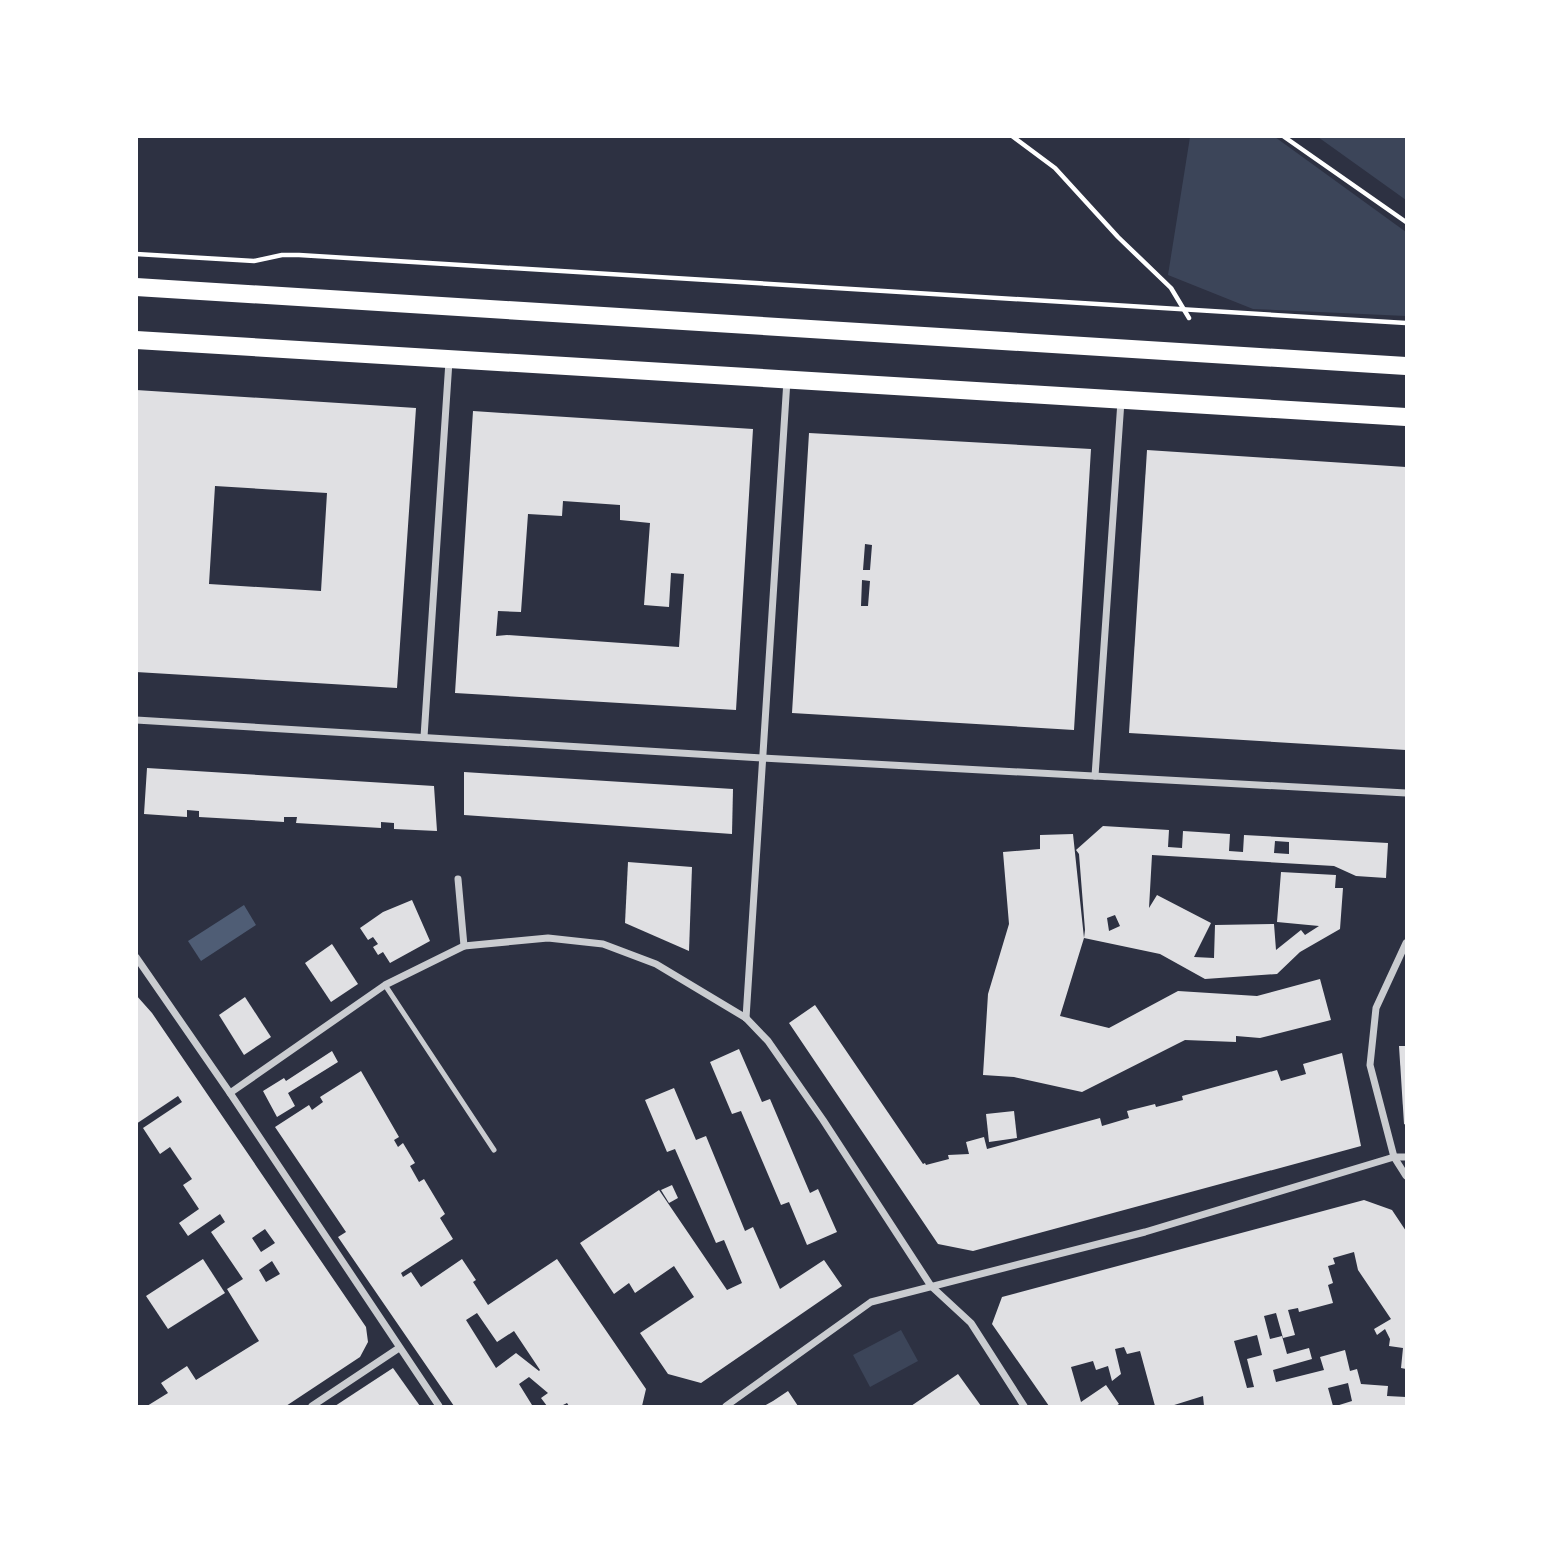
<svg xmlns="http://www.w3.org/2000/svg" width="1543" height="1543" viewBox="0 0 1543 1543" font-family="'PT Sans Narrow',sans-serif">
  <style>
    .green { fill: #3c4559 }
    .water { fill: #4f5d75 }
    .building { fill: #e0e0e3; fill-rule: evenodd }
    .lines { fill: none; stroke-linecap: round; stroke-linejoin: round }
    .path { stroke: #fff; stroke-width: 4.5 }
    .service { stroke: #caccd0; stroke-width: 5 }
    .minor { stroke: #caccd0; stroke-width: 7 }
    .primary { stroke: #fff; stroke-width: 18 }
  </style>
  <rect width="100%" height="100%" fill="#2d3142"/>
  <g class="green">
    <path d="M1190,137h85l131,95v84l-153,-7 -85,-34z"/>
    <path d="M1318,137h88v63z"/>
    <path d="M901,1330l17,31 -48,26 -17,-32z"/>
  </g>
  <path class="water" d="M244,905l12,20 -55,36 -13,-20z"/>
  <g class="building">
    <path d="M136,390l280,18 -19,280 -261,-16zM215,486l112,7 -6,98 -112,-7z"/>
    <path d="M473,411l280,18 -17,281 -281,-17zM563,501l57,4v15l30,3 -6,82 25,2 2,-34 13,1 -5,73 -172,-12 -11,1 2,-25 23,1 7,-98 34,2z"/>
    <path d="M809,433l282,16 -17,281 -282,-17zM865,544l7,1 -2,25h-7zM862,580l8,1 -2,25h-7z"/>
    <path d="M1147,450l259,17v283l-277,-17z"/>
    <path d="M147,768l287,18 3,45 -43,-2v-6l-13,-1v6l-85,-5 1,-6h-13v5l-85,-5v-6l-12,-1v7l-43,-3z"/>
    <path d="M464,772l269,17 -1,45 -268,-19z"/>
    <path d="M1103,826l66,4 -1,17 14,1 1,-17 47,3 -1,17 14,1 1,-17 144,8 -2,35 -30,-2 -22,-10 -182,-11 -3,53 8,-13 54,28 -17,34 20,1 1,-33 59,-1 2,26 25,-20 4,5 14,-9 -42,-4 4,-50 55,3 -1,13h8l-3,41 -40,23 -23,22 -72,5 -45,-25 -76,-16 1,-8 -6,-76 -3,-4zM1275,841l14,1v12l-15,-1zM1115,915l5,11 -11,5 -2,-13z"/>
    <path d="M1073,834l11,104 -24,78 49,12 69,-37 79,5 63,-17 11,41 -71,18 -24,-2v6l-51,-2 -103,52 -68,-15 -31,-2 5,-81 21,-70 -6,-72 37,-3v-14z"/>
    <path d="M628,862l64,5 -3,84 -64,-28z"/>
    <path d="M412,900l18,41 -40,22 -7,-11 -5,3 -5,-8 5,-3 -5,-7 -5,3 -8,-12 23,-16z"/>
    <path d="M332,944l26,40 -27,18 -26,-39z"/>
    <path d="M136,995l16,18 214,314 2,15 -8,15 -74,49h-139l21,-13 -7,-10 26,-17 9,14 63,-39 -32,-52 16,-10 -32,-47 14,-10 -5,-8 -32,22 -9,-13 20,-14 -16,-24 9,-6 -22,-32 -10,7 -17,-26 39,-26 -4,-6 -42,28zM265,1229l10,14 -14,9 -9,-14zM272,1261l8,13 -14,8 -7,-12z"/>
    <path d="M245,997l26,40 -27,18 -25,-40z"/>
    <path d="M815,1005l108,159 2,-1 1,2 23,-6 -1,-4 21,-1 -3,-12 18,-5 3,12 113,-31 2,8 27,-8 -2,-7 28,-7 1,3 27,-7 -1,-4 95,-26 4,11 25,-7 -3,-10 39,-11 19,93 -388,105 -35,-7 -149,-221z"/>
    <path d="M1399,1046h7v79l-2,-1z"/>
    <path d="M739,1049l23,53 8,-3 40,94 8,-4 19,43 -30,13 -18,-43 -8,3 -40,-94 -9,3 -22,-52z"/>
    <path d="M332,1051l6,11 -50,31 7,13 -18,11 -14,-26 21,-13 2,3z"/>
    <path d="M361,1071l38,66 -5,3 4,7 5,-4 12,20 -5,3 9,16 5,-3 21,35 -5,4 13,21 -52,34 2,4 8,-5 10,15 41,-28 14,21 -3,2 15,23 69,-46 89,130 -4,17h-73l-2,-3 -6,3h-14l-6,-8 7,-5 -19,-16 -10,7 13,21 -2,1h-76l-116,-169 8,-5 -71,-105 34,-22 3,5 11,-8 -3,-5zM477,1313l20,29 17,-11 26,39 -1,1 -23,-18 -20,15 -30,-48z"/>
    <path d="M674,1088l22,52 10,-4 39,95 8,-4 27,62 44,-29 18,26 -141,97 -33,-9 -28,-41 54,-36 -20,-31 -39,27 -6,-10 -15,11 -34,-51 79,-53 68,100 15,-7 -18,-43 -8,3 -41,-94 -8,3 -22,-52z"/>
    <path d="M1014,1111l3,27 -28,4 -3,-28z"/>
    <path d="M672,1185l6,13 -9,5 -8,-13z"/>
    <path d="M1364,1200l28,10 14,21v138l-5,-1 2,-20 -14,-2 1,-7 -5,-10 -8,6 -3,-6 17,-10 -33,-49 -4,-18 -21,6 2,6 -7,2 5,17 -5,2 5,18 -34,9 -1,-4 -10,2 7,25 -12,3 -7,-25 -12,3 6,23 12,-3 5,18 22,-6 3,11 -39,11 3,12 48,-12 -4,-13 25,-7 5,21 7,-2 4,15 27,2 -1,10 19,1v9h-70l16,-5 -4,-18 -20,5 5,18h-129l-1,-10 -32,10h-16l-15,-55 -13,3 -3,-7 -9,2 6,25 -9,7 -4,-15 -12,4 -3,-9 -22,6 10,35 25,-17 13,19 -3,2h-67l-57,-82 10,-27zM1257,1335l5,20 -15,4 7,28 -7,1 -13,-47z"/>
    <path d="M203,1259l22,34 -57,36 -22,-33z"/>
    <path d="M393,1368l27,38h-85l32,-21z"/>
    <path d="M958,1374l23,32h-70z"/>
    <path d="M788,1391l10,15h-34l9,-5z"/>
  </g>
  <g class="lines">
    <g class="path">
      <path d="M1012,136l43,32 63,69 53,51 18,30"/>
      <path d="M1283,136l123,86"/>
      <path d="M136,254l118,7 28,-6h17l1107,68"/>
    </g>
    <path class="service" d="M385,985l109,165"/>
    <g class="minor">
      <path d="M136,720l626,38 644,35"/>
      <path d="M424,737l25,-376"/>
      <path d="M1095,776l26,-375"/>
      <path d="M458,879l6,67"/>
      <path d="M1406,943l-30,65 -6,57 24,92 12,19"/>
      <path d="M136,957l94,136 209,313"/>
      <path d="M746,1018l41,-638"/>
      <path d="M230,1093l155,-108 79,-39 84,-8 55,6 53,20 90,54 22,23 55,79 108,166 40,37 53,83"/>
      <path d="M312,1406l87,-58"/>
      <path d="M726,1406l145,-104 274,-70 249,-75h12"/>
    </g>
    <g class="primary">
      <path d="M136,287l1270,79"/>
      <path d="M136,340l1270,77"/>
    </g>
  </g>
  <rect width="1543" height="1543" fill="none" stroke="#ffffff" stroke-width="276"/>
</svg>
